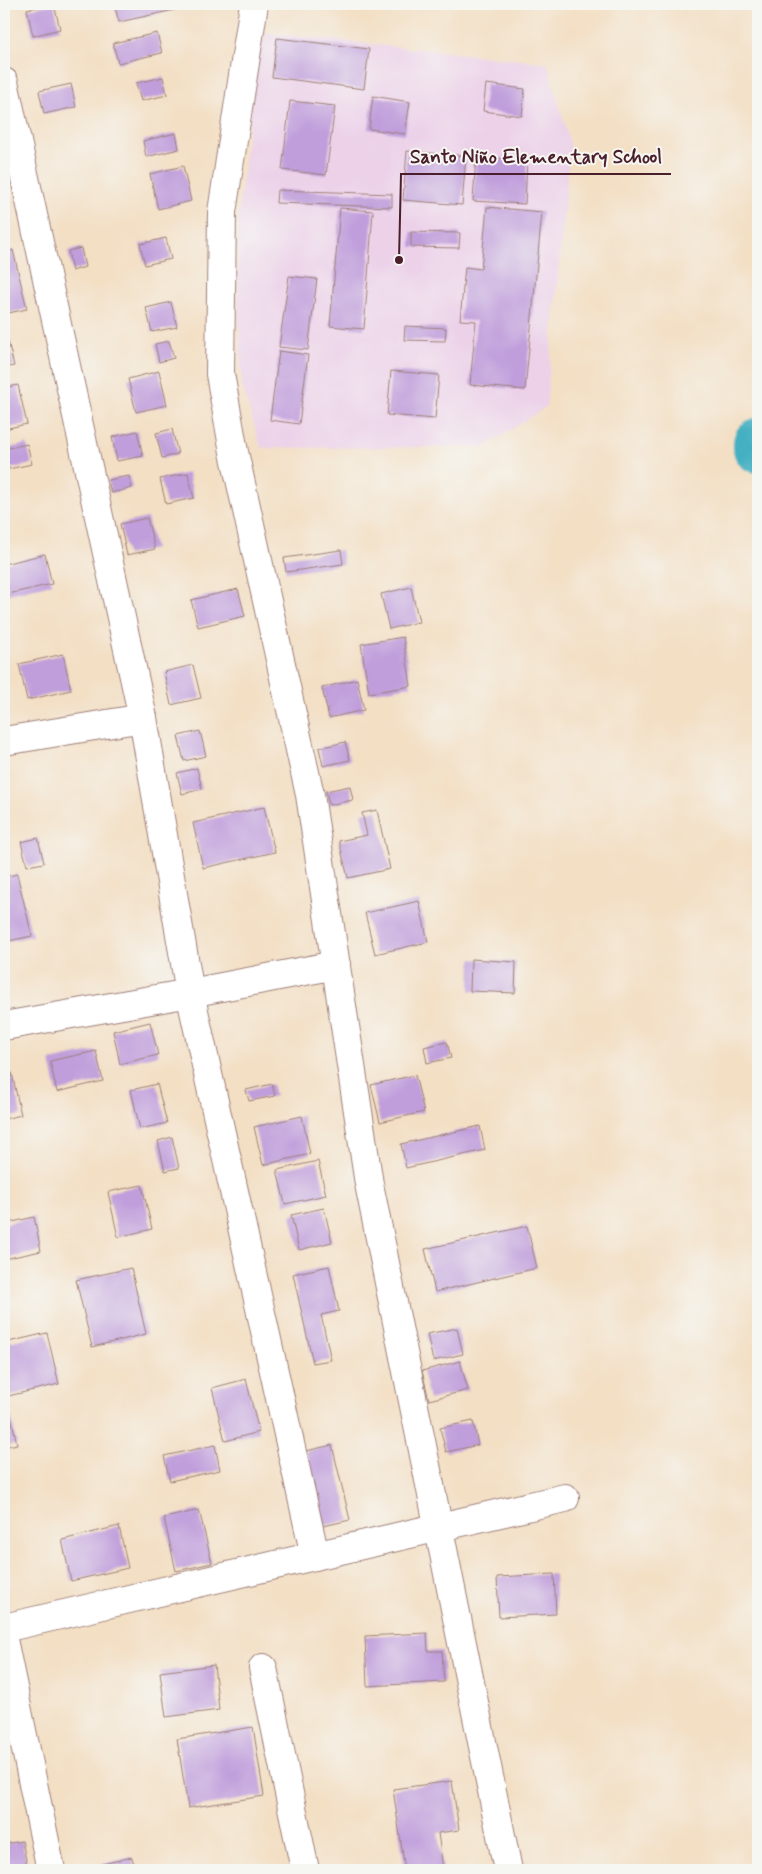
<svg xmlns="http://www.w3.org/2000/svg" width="762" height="1874" viewBox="0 0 762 1874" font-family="Mynerve,sans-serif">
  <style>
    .built { fill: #ecd1e9 }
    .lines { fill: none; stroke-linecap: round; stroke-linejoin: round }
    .river { stroke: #44b0c2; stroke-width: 50 }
    .building { fill: #c09edb }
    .minor-casing { stroke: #9e7f78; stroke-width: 30 }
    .minor { stroke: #fff; stroke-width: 28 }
    .leader { fill: none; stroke: #4a1f2b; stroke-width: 2 }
    .callout-dot { fill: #4a1f2b; stroke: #f6f6f2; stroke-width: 2 }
    .callout-label { font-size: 19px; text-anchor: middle; font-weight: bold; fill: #4a1f2b; stroke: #f6f6f2; stroke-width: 4; stroke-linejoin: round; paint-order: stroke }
  </style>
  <rect width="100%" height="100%" fill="#f6f6f2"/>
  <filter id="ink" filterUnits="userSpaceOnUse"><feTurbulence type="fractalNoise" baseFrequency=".02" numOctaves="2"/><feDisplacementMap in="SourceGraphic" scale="10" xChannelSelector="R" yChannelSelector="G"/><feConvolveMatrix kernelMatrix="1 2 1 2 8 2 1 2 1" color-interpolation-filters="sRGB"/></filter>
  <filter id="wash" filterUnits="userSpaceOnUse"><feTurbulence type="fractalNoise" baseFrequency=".0096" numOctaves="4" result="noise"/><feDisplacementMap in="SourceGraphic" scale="20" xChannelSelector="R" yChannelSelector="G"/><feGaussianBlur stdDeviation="1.12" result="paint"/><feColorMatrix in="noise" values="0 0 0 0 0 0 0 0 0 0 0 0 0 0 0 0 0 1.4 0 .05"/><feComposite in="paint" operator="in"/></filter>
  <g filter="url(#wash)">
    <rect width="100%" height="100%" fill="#f3dfc4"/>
    <path class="built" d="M266,33l281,30 23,81 -24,263 -62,40 -223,1 -19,-63 -4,-82v-86l17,-149z"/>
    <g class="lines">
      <path class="river" d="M758,443v5"/>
    </g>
    <g id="blocks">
      <g class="building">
        <path d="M54,4l6,25 -27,7 -6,-27z"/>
        <path d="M114,4h83v1l-78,17z"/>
        <path d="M157,33l5,20 -44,10 -5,-20z"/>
        <path d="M277,38l92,11 -5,40 -92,-12z"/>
        <path d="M163,77l4,18 -26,6 -5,-18z"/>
        <path d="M71,84l5,23 -32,7 -5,-23z"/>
        <path d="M486,84l39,5 -3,27 -39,-5z"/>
        <path d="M373,96l37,6 -5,32 -36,-5z"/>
        <path d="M290,101l45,5 -9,69 -44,-5z"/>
        <path d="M176,133l3,16 -33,8 -3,-16z"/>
        <path d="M407,151l59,5 -4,49 -59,-5z"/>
        <path d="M476,157l51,3 -2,44 -52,-3z"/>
        <path d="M183,166l8,35 -33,8 -8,-35z"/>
        <path d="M277,190l115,4v13l-116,-4z"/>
        <path d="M487,207l55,5 -17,178 -55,-5 6,-64 -16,-1 5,-53 16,2z"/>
        <path d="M340,208l33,3 -9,118 -34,-3z"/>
        <path d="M411,232l49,1 -1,15 -48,-1z"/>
        <path d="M166,238l5,21 -26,6 -5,-21z"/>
        <path d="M81,248l4,19 -13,4 -4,-20z"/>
        <path d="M13,250l14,59 -23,5v-61z"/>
        <path d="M289,276l28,3 -9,71 -29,-3z"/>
        <path d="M171,302l6,25 -25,5 -6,-24z"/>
        <path d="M405,326l41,2 -1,13 -41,-1z"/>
        <path d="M7,337l7,29 -10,2v-30z"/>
        <path d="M169,341l5,17 -15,4 -4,-18z"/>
        <path d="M279,351l29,4 -9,69 -29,-4z"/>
        <path d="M159,371l8,34 -31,7 -8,-33z"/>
        <path d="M391,371l48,4 -4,44 -48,-4z"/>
        <path d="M18,385l9,39 -23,5v-41z"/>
        <path d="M172,429l6,25 -16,4 -6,-25z"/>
        <path d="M137,431l6,25 -26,5 -5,-24z"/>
        <path d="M27,444l5,20 -28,6v-21z"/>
        <path d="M188,473l6,25 -28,6 -6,-25z"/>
        <path d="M129,476l3,12 -21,5 -3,-13z"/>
        <path d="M147,518l8,31 -28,6 -7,-31z"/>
        <path d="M341,550l2,14 -57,8 -2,-14z"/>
        <path d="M45,554l7,30 -48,11v-31z"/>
        <path d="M411,587l8,35 -30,7 -8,-35z"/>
        <path d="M238,589l7,27 -47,11 -7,-27z"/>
        <path d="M403,637l8,49 -42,7 -8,-49z"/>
        <path d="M63,654l8,36 -44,10 -8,-36z"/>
        <path d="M193,665l8,33 -30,7 -7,-33z"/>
        <path d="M357,679l7,31 -35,8 -7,-30z"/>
        <path d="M200,731l6,25 -22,5 -6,-25z"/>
        <path d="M345,742l5,18 -27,6 -4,-18z"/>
        <path d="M197,768l5,21 -20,5 -5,-21z"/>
        <path d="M350,786l3,14 -24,5 -3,-14z"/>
        <path d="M264,807l11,45 -72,16 -10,-45z"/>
        <path d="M377,810l13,59 -42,9 -9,-37 28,-6 -5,-22z"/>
        <path d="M38,838l6,25 -17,3 -6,-24z"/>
        <path d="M17,874l15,62 -28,6v-65z"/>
        <path d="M419,901l9,41 -53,12 -10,-41z"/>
        <path d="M471,959l45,3 -1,31 -45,-2z"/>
        <path d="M150,1022l8,33 -38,9 -7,-33z"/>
        <path d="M447,1042l4,16 -24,5 -3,-16z"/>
        <path d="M96,1051l7,30 -46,11 -7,-31z"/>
        <path d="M12,1073l9,42 -17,4v-44z"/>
        <path d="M415,1075l9,37 -44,10 -9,-37z"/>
        <path d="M157,1084l10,39 -27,6 -9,-39z"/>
        <path d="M272,1084l3,12 -26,5 -3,-11z"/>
        <path d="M302,1116l8,38 -47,11 -9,-38z"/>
        <path d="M480,1126l5,24 -79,18 -5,-24z"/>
        <path d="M172,1137l7,31 -14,3 -7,-30z"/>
        <path d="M318,1161l8,34 -41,9 -8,-34z"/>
        <path d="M142,1185l10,44 -34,8 -10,-45z"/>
        <path d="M324,1208l8,34 -33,8 -8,-35z"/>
        <path d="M34,1217l7,34 -37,8v-35z"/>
        <path d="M527,1226l10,42 -102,24 -10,-43z"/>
        <path d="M329,1266l10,45 -18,4 10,45 -18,3 -20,-89z"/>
        <path d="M131,1268l15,66 -54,13 -16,-67z"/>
        <path d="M457,1328l6,26 -30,7 -6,-27z"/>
        <path d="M47,1333l12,51 -55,13v-54z"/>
        <path d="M460,1361l8,29 -39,10 -7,-29z"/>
        <path d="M246,1379l13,53 -34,9 -13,-53z"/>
        <path d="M11,1416l6,28 -13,3v-29z"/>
        <path d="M473,1421l5,24 -32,7 -6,-24z"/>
        <path d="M215,1445l5,25 -50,11 -6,-25z"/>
        <path d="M332,1445l18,75 -27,6 -17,-75z"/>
        <path d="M199,1510l13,53 -36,8 -12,-53z"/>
        <path d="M119,1526l9,42 -57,13 -9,-41z"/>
        <path d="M554,1574l2,40 -57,3 -2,-40z"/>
        <path d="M427,1633l1,18h14l2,31 -77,4 -2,-50z"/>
        <path d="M214,1665l5,45 -53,7 -6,-45z"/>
        <path d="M253,1727l11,69 -76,12 -11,-69z"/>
        <path d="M452,1781l7,49 -21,3 5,36 -38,1 -12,-81z"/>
        <path d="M22,1841l6,29h-24v-26z"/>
        <path d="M132,1857l3,13h-44l-1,-3z"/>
      </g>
    </g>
  </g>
  <g filter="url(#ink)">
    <use href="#blocks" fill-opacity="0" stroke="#9e7f78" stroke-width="1"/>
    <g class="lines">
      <defs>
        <g id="minor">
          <path d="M254,4l-32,208 -2,162 14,78 76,343 59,389 139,686"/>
          <path d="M4,82l139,636 47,275 125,563"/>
          <path d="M4,741l139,-23"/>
          <path d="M4,1026l186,-33 146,-28"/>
          <path d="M4,1628l561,-130"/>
          <path d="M4,1644l47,226"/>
          <path d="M263,1668l42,202"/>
        </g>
      </defs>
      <use href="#minor" class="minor-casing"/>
      <use href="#minor" class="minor"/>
    </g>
  </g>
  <path class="leader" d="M399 260L401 174H671"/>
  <circle class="callout-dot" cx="399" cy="260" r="5"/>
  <g class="callout-label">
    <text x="536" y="163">Santo Niño Elementary School</text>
  </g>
  <rect width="762" height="1874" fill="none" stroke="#f6f6f2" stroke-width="20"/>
</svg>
